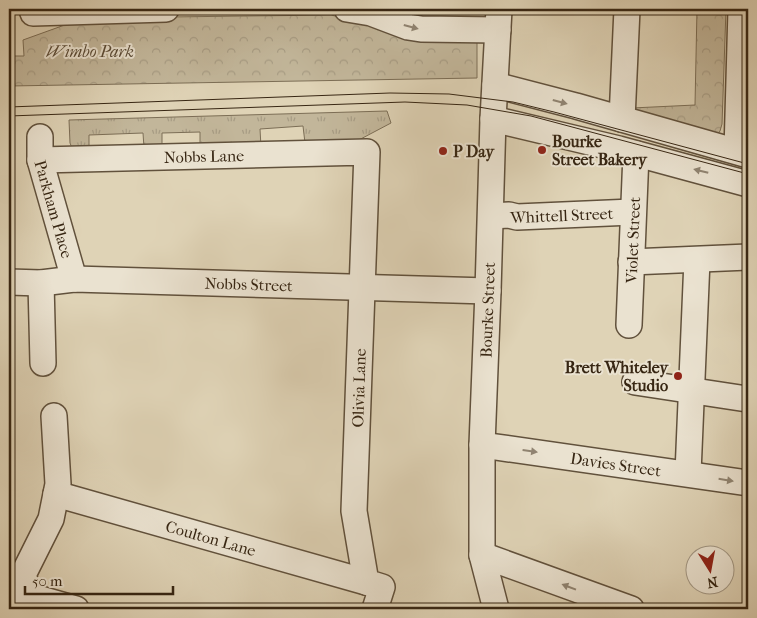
<svg xmlns="http://www.w3.org/2000/svg" width="757" height="618" viewBox="0 0 757 618" font-family="'IM FELL French Canon',serif">
  <style>
    .grass { fill: url(#grass-tufts); stroke: #7c6e56 }
    .forest { fill: url(#forest-crowns); stroke: #7c6e56 }
    .lines { fill: none; stroke-linecap: round; stroke-linejoin: round }
    .minor-casing { stroke: #61513c; stroke-width: 28 }
    .minor { stroke: #eae2d0; stroke-width: 25 }
    .tram { stroke: #372613; stroke-width: 1 }
    .oneway { fill: #908472 }
    .poi-dot { fill: #8f2418; stroke: #eae2d0; stroke-width: 2 }
    .labels { text-anchor: middle; dominant-baseline: central; stroke-width: 4; stroke-linejoin: round; paint-order: stroke }
    .park-label { font-size: 16px; font-style: italic; fill: #5a4a35; stroke: #eae2d0 }
    .poi-label { font-size: 16px; font-weight: bold; fill: #372613; stroke: #eae2d0; text-anchor: start }
    .street-label { font-size: 16px; fill: #372613; stroke: #eae2d0 }
  </style>
  <defs>
    <pattern id="grass-tufts" width="24" height="20" patternUnits="userSpaceOnUse" patternTransform="scale(1.25)"><rect width="24" height="20" fill="#c2b69a"/><path d="M3 7l-1-3M5 7V3M7 7l1-3M15 17l-1-3M17 17v-4M19 17l1-3" fill="none" stroke="#a79c84"/></pattern>
    <pattern id="forest-crowns" width="20" height="18" patternUnits="userSpaceOnUse" patternTransform="scale(1.25)"><rect width="20" height="18" fill="#c2b69a"/><path d="M2 6a3 3 0 1 1 6 0M12 15a3 3 0 1 1 6 0" fill="none" stroke="#a79c84"/></pattern>
  </defs>
  <rect width="100%" height="100%" fill="#dfd3b6"/>
  <filter id="stains"><feTurbulence type="fractalNoise" baseFrequency=".004" numOctaves="4"/><feColorMatrix values="0 0 0 0 .2 0 0 0 0 .09 0 0 0 0 .02 0 0 0 .5 -.17"/></filter>
  <radialGradient id="worn" r=".72"><stop offset=".6" stop-color="#630" stop-opacity="0"/><stop offset="1" stop-color="#630" stop-opacity=".3"/></radialGradient>
  <path class="grass" d="M387,111l4,12 -36,19 -50,1 -2,-17 -43,3 1,18 -61,2v-17l-38,1v15h-18l-1,-15 -54,2v14l-17,-1 -2,-5 -1,-23z"/>
  <g class="forest">
    <path d="M697,9h29l-4,115 -2,7 -3,4 -86,-19 1,-8 63,-3z"/>
    <path d="M331,15l33,8 16,7 26,7 71,2v39l-468,8v-30h15l-1,-16 61,-22z"/>
  </g>
  <g class="lines">
    <defs>
      <g id="minor">
        <path d="M32,9l1,4 133,-4"/>
        <path d="M347,9l24,4 37,14 13,2 77,1"/>
        <path d="M495,85l81,21 172,49"/>
        <path d="M493,119l126,30 129,35"/>
        <path d="M622,119l5,-110"/>
        <path id="s1" d="M40,137v23l34,119"/>
        <path d="M737,151l4,-142"/>
        <path id="s2" d="M40,160l327,-8 -13,359 12,71 16,5 -7,22"/>
        <path id="s3" d="M491,216l18,-1 8,2 115,-5"/>
        <path d="M631,262l117,-5"/>
        <path id="s4" d="M9,282l32,1 33,-4 414,12"/>
        <path d="M41,283l2,80"/>
        <path id="s5" d="M629,325l7,-171"/>
        <path d="M635,382l112,17"/>
        <path id="s6" d="M482,445l266,38"/>
        <path d="M688,473l9,-213"/>
        <path id="s7" d="M56,494l310,88"/>
        <path d="M482,555l149,54"/>
        <path d="M9,588l21,8 46,13"/>
        <path d="M30,596l-7,-21 28,-56 7,-35 -4,-68"/>
        <path id="s8" d="M496,609l-14,-54v-110l6,-154 5,-172 6,-110"/>
      </g>
    </defs>
    <use href="#minor" class="minor-casing"/>
    <use href="#minor" class="minor"/>
    <g class="tram">
      <path d="M9,107l381,-14 59,1 64,8 41,10 194,52"/>
      <path d="M9,116l396,-14 62,3 64,11 217,58"/>
    </g>
  </g>
  <defs><path id="oneway-solid" d="M-6-.8H1V-3.2L6.5 0L1 3.2V.8H-6Z" transform="scale(1.25)"/></defs>
  <g class="oneway">
    <use href="#oneway-solid" transform="translate(411 27) rotate(15)"/>
    <use href="#oneway-solid" transform="translate(560 102) rotate(15)"/>
    <use href="#oneway-solid" transform="translate(701 171) rotate(-166)"/>
    <use href="#oneway-solid" transform="translate(530 451) rotate(8)"/>
    <use href="#oneway-solid" transform="translate(726 480) rotate(9)"/>
    <use href="#oneway-solid" transform="translate(569 587) rotate(-159)"/>
  </g>
  <g class="poi-dot">
    <circle cx="542" cy="150" r="5"/>
    <circle cx="443" cy="151" r="5"/>
    <circle cx="678" cy="376" r="5"/>
  </g>
  <g class="labels">
    <g class="park-label">
      <text x="90" y="51">Wimbo Park</text>
    </g>
    <g class="poi-label">
      <text x="552" y="141">Bourke<tspan x="552" dy="18">Street Bakery</tspan></text>
      <text x="453" y="151">P Day</text>
      <text x="668" y="367" text-anchor="end">Brett Whiteley<tspan x="668" dy="18">Studio</tspan></text>
    </g>
    <g class="street-label">
      <text stroke="none"><textPath href="#s2" startOffset="164">Nobbs Lane</textPath></text>
      <text stroke="none"><textPath href="#s1" startOffset="74">Parkham Place</textPath></text>
      <text stroke="none"><textPath href="#s3" startOffset="71">Whittell Street</textPath></text>
      <text stroke="none"><textPath href="#s5" startOffset="85">Violet Street</textPath></text>
      <text stroke="none"><textPath href="#s4" startOffset="240">Nobbs Street</textPath></text>
      <text stroke="none"><textPath href="#s8" startOffset="301">Bourke Street</textPath></text>
      <text transform="translate(359 388) rotate(-88)">Olivia Lane</text>
      <text stroke="none"><textPath href="#s6" startOffset="135">Davies Street</textPath></text>
      <text stroke="none"><textPath href="#s7" startOffset="161">Coulton Lane</textPath></text>
    </g>
  </g>
  <rect width="757" height="618" fill="none" stroke="#dfd3b6" stroke-width="30"/>
  <rect x="10" y="10" width="737" height="598" fill="none" stroke="#372613" stroke-width="2.5"/>
  <rect x="15" y="15" width="727" height="588" fill="none" stroke="#372613"/>
  <g transform="translate(710 570) rotate(169)"><circle r="24" fill="#eae2d0" stroke="#a29784"/>
  <path d="M0-4L9 19L0 12L-9 19Z" fill="#8f2418"/>
  <text y="-8" font-size="14" font-weight="bold" text-anchor="middle" fill="#372613">N</text>
  </g>
  <path d="M25 586v8h148v-8" fill="none" stroke="#372613" stroke-width="2.5"/>
  <text x="32" y="586" font-size="15" fill="#372613" stroke="#eae2d0" stroke-width="4" paint-order="stroke">50 m</text>
  <rect width="100%" height="100%" filter="url(#stains)"/>
  <rect width="100%" height="100%" fill="url(#worn)"/>
</svg>
